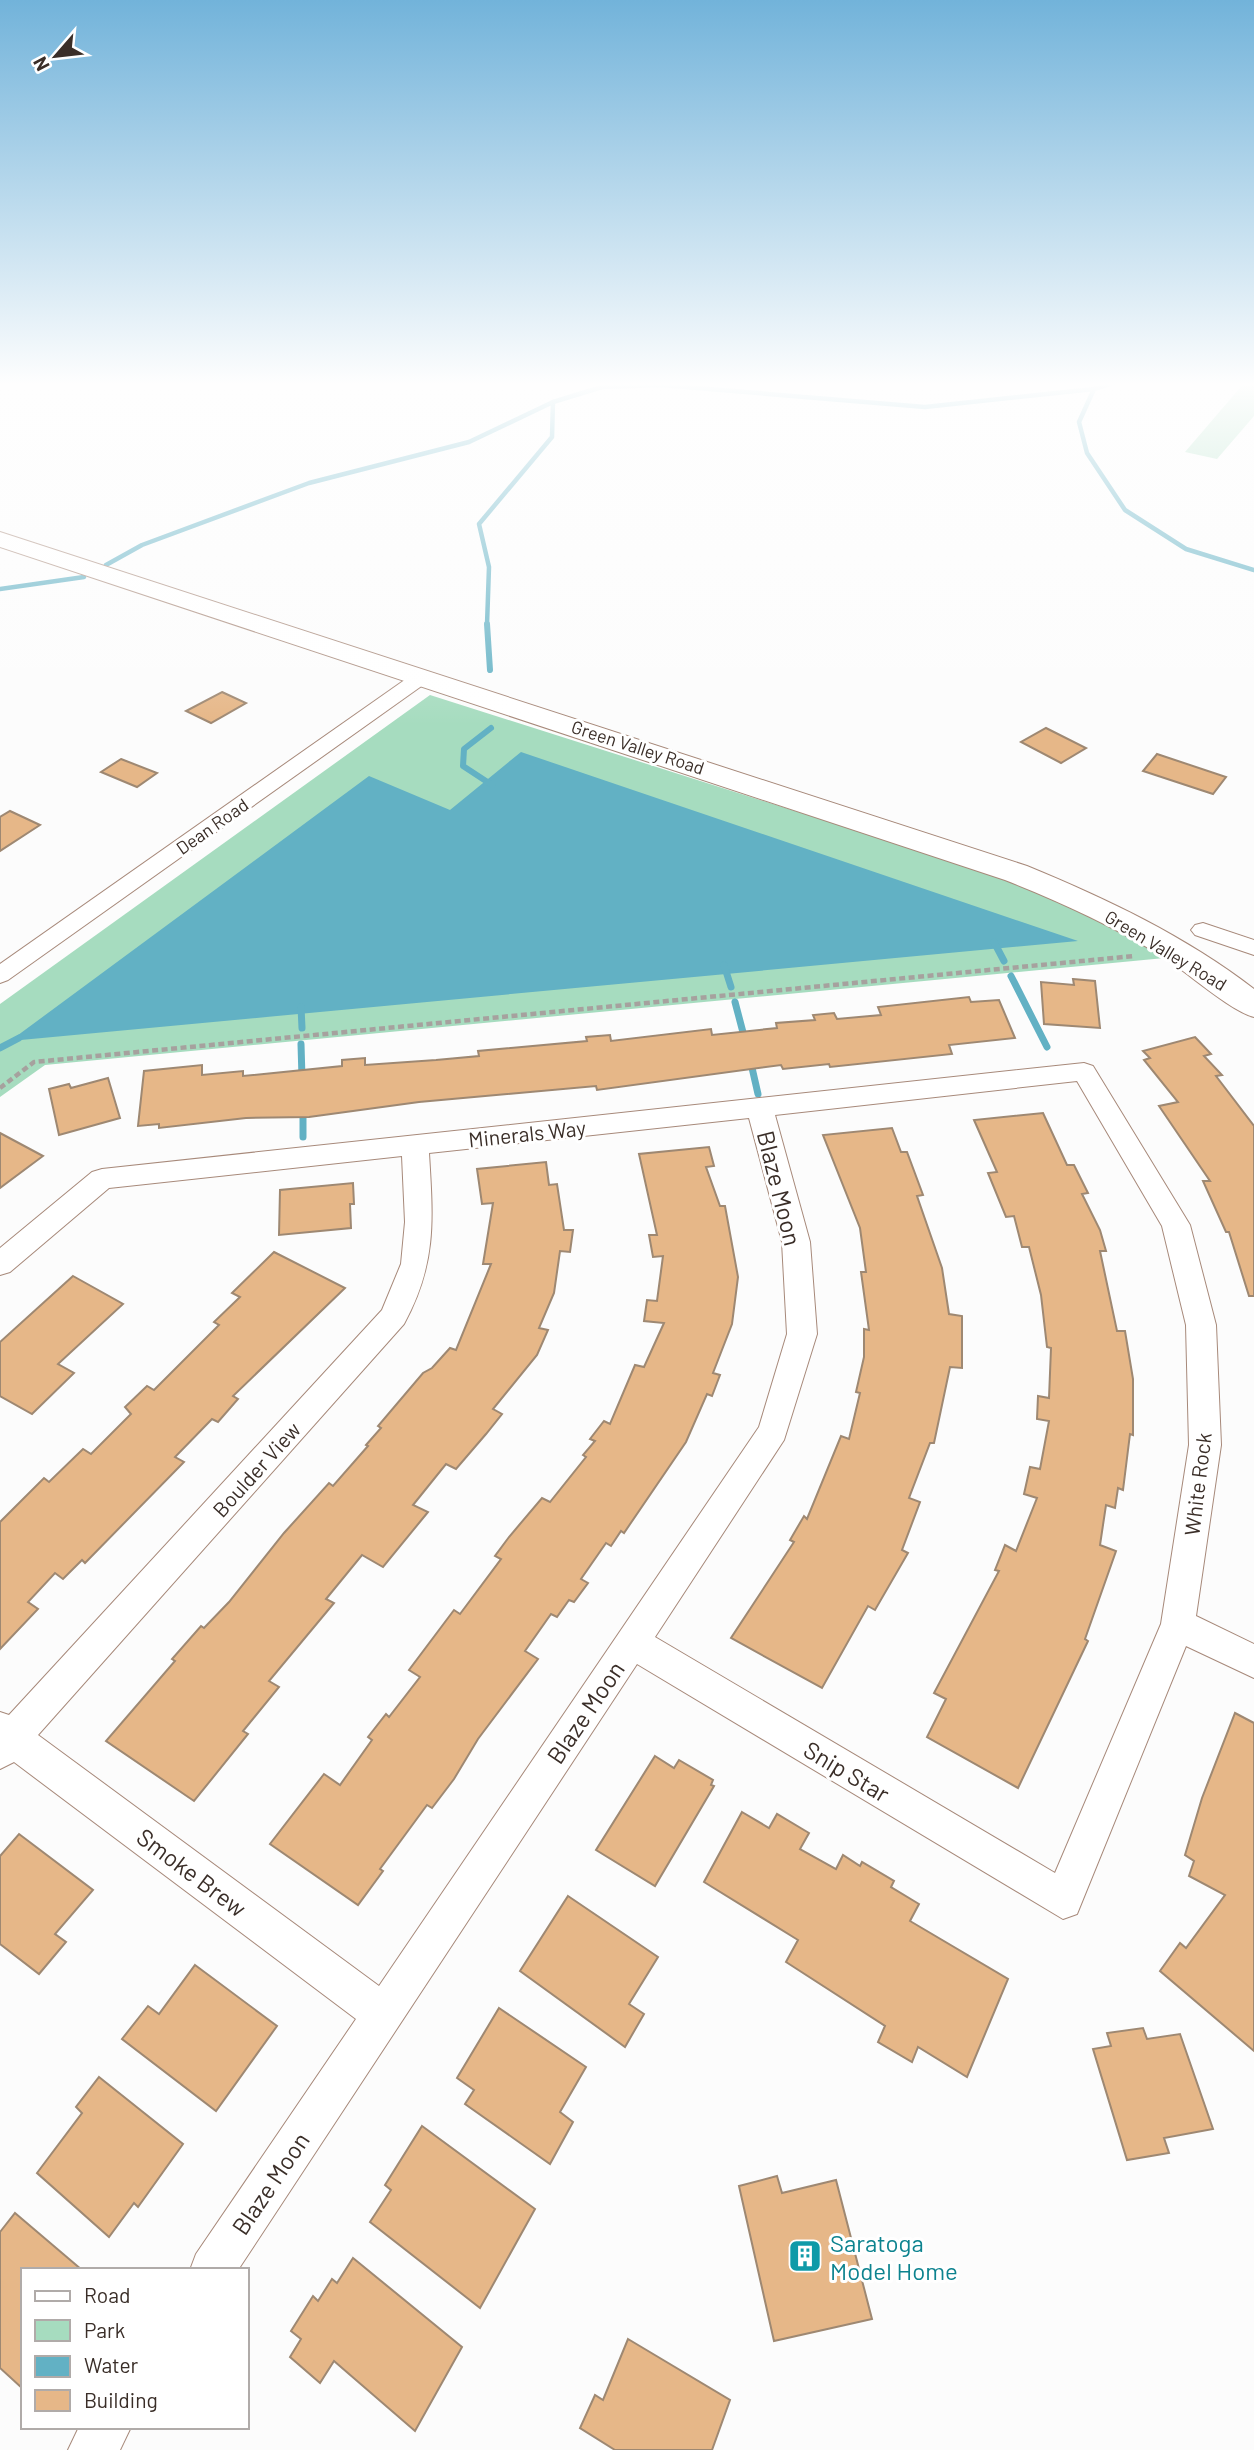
<svg xmlns="http://www.w3.org/2000/svg" width="1254" height="2450" viewBox="0 0 1254 2450" font-family="Barlow,sans-serif">
  <style>
    .green { fill: #a6dcbf }
    .water { fill: #62b1c4 }
    .lines { fill: none; stroke-linecap: round; stroke-linejoin: round }
    .stream-far2 { stroke: #62b1c4; stroke-width: 4.5 }
    .stream-far1 { stroke: #62b1c4; stroke-width: 6 }
    .stream { stroke: #62b1c4; stroke-width: 7 }
    .building { fill: #e6b788; stroke: #9e8872; stroke-width: 2 }
    .street-casing { stroke: #a7897a; stroke-width: 2 }
    .secondary-casing { stroke: #a7897a; stroke-width: 2 }
    .path { stroke: #a6a19e; stroke-width: 4.5; stroke-dasharray: 6 3.5; stroke-linecap: butt }
    .street { fill: #fff; fill-rule: evenodd }
    .secondary { fill: #fff; fill-rule: evenodd }
    .labels { text-anchor: middle; dominant-baseline: central; stroke-width: 6; stroke-linejoin: round; paint-order: stroke }
    .far-street-label { font-size: 18px; fill: #3a2e28; stroke: #fff }
    .street-label { font-size: 21px; fill: #3a2e28; stroke: #fff }
    .near-street-label { font-size: 24px; fill: #3a2e28; stroke: #fff }
    .near-culture-label { font-size: 24px; fill: #0d838f; stroke: #fff; text-anchor: start }
  </style>
  <rect width="100%" height="100%" fill="#fcfcfc"/>
  <g class="green">
    <path d="M1245,382h9v34l-37,43 -32,-7z"/>
    <path d="M430,695l642,204 103,58 -1130,108 -45,32v-93z"/>
  </g>
  <path class="water" d="M521,752l557,189 -1068,100 359,-265 81,34z"/>
  <g class="lines">
    <g class="stream-far2">
      <path d="M1094,389l-15,33 8,31 38,57 61,39 68,21"/>
      <path d="M106,565l36,-20 167,-62 160,-41 84,-40 49,-15 59,-2 264,22 169,-18 22,-7"/>
      <path d="M0,589l84,-12"/>
      <path d="M487,625l2,-58 -10,-43 73,-87 1,-35"/>
    </g>
    <g class="stream-far1">
      <path d="M487,624l3,46"/>
      <path d="M491,728l-27,21 -1,17 29,19"/>
    </g>
    <g class="stream">
      <path d="M994,942l10,19"/>
      <path d="M724,965l7,22"/>
      <path d="M1011,976l36,71"/>
      <path d="M735,1002l10,38"/>
      <path d="M301,1007l1,21"/>
      <path d="M301,1044l1,34"/>
      <path d="M0,1048l19,-10"/>
      <path d="M750,1059l8,35"/>
      <path d="M303,1108v29"/>
    </g>
  </g>
  <g class="building">
    <path d="M222,692l24,11 -35,20 -25,-12z"/>
    <path d="M1046,728l40,20 -25,15 -40,-21z"/>
    <path d="M1157,754l69,23 -13,17 -70,-23z"/>
    <path d="M121,759l36,14 -20,14 -36,-15z"/>
    <path d="M10,811l30,14 -40,26v-34z"/>
    <path d="M1073,979l22,2 5,47 -56,-4 -3,-42 33,3z"/>
    <path d="M969,997l2,5 28,-2 16,38 -66,7 3,9 -122,13 -1,-3 -46,5 -2,-4 -184,25 -1,-4 -177,16 -110,15 -63,1 -87,10v-4l-21,2 6,-55 58,-6v10l41,-4v5l99,-10v-6l23,-2v7l71,-5 43,-4 -1,-5 109,-10 -1,-4 24,-2 1,6 100,-12 1,6 65,-7 -1,-5 39,-3 -2,-5 21,-2 3,6 44,-4 -3,-8z"/>
    <path d="M1195,1037l16,17 -7,2 18,19 -6,1 38,50v170h-5l-20,-64h-3l-23,-51h7l-51,-75 19,-4 -34,-42 6,-2 -7,-7z"/>
    <path d="M108,1078l12,40 -61,17 -10,-46 20,-5 2,4z"/>
    <path d="M1043,1113l24,52h7l14,28 -6,1 18,36 6,21h-6l17,80h8l8,48v56l-3,-1 -7,56 -5,-2 -3,20 -9,-3 -6,40 16,6 -31,88 3,2 -70,147 -91,-51 19,-38 -12,-6 65,-122 -4,-1 10,-25 11,6 21,-53 -13,-4 6,-27 10,2 9,-48 -12,-2 1,-23 11,2 2,-50 -4,-1 -6,-52 -12,-48h-7l-8,-31 -8,1 -18,-44 9,-1 -23,-52z"/>
    <path d="M892,1128l9,24h6l16,43 -6,1 25,72 7,46 13,2v52l-12,-1 -16,76h-4l-21,55 11,4 -18,48 6,3 -33,57 -7,-4 -46,82 -91,-50 63,-96 -4,-2 14,-24 3,3 34,-83 8,3 11,-46 -4,-1 8,-35v-28l5,1 -8,-58h5l-6,-44 -37,-93z"/>
    <path d="M0,1133l43,23 -43,32z"/>
    <path d="M709,1147l5,19 -8,1 14,39h5l13,71 -6,47 -19,49 7,2 -8,21 -5,-2 -21,48 -62,91 -3,-2 -10,15 -5,-3 -25,36 7,4 -14,19 -5,-2 -12,17 -6,-3 -26,37 13,8 -60,80 -24,40 -22,29 -5,-3 -47,64 3,2 -25,34 -88,-61 54,-70 16,11 32,-45 -4,-3 18,-23 3,3 31,-40 -11,-7 45,-60 6,4 41,-55 -6,-3 14,-19 33,-39 8,4 36,-45 -3,-2 12,-14 -5,-2 14,-18 6,3 25,-59 9,2 20,-44 -20,-2 3,-21 10,1 6,-45 -10,1 -4,-22h8l-18,-81z"/>
    <path d="M546,1162l3,23 8,-1 7,46h9l-3,22 -10,-1 -6,42 -15,35 9,2 -11,25 -44,54 9,5 -16,20 -30,35 -10,-5 -33,41 15,7 -45,55 -21,-12 -36,44 8,4 -65,78 10,6 -36,44 5,3 -54,67 -88,-60 69,-80 -3,-2 29,-33 3,2 25,-26 55,-69 45,-50 4,3 35,-40 -2,-1 15,-17 -3,-2 45,-53 9,-5 18,-20 6,2 35,-86h-8l10,-61 -11,1 -5,-35z"/>
    <path d="M353,1183l1,21h-4l1,24 -72,7 1,-45z"/>
    <path d="M274,1252l71,36 -112,108 5,3 -20,23 -6,-3 -37,38 9,5 -99,101 -3,-3 -19,19 -8,-6 -27,29 10,7 -38,40v-127l44,-44 5,4 34,-33 8,5 40,-40 -6,-7 22,-21 7,4 65,-65 -5,-3 26,-25 -8,-4z"/>
    <path d="M73,1276l50,28 -65,60 16,9 -42,41 -32,-18v-54z"/>
    <path d="M1235,1713l19,10v328l-94,-80 20,-28 6,5 39,-53 -36,-19 5,-15 -9,-6 17,-57z"/>
    <path d="M655,1756l19,12 5,-8 34,20 -2,5 3,1 -59,100 -59,-36z"/>
    <path d="M742,1812l27,16 8,-14 32,19 -9,16 36,20 7,-14 17,11 2,-4 32,19 -3,6 28,17 -9,17 98,58 -41,98 -49,-30 -6,15 -34,-20 7,-16 -99,-64 12,-22 -94,-58z"/>
    <path d="M19,1834l74,56 -38,44 11,8 -27,32 -39,-30v-88z"/>
    <path d="M568,1896l90,61 -29,47 15,10 -19,33 -105,-76z"/>
    <path d="M195,1965l82,61 -61,85 -94,-72 26,-33 11,8z"/>
    <path d="M499,2008l87,59 -26,45 13,10 -23,42 -85,-60 9,-14 -17,-12z"/>
    <path d="M1143,2028l4,11 33,-5 33,95 -49,9 5,15 -42,7 -34,-111 18,-3 -4,-13z"/>
    <path d="M99,2077l84,67 -45,63 -4,-4 -25,34 -72,-64 45,-60 -6,-6z"/>
    <path d="M422,2126l113,83 -55,99 -110,-86 21,-32 -6,-5z"/>
    <path d="M777,2176l5,17 54,-13 36,139 -98,22 -35,-155z"/>
    <path d="M15,2213l67,57h-59v119l-23,-21v-136z"/>
    <path d="M353,2258l109,89 -47,84 -81,-70 -14,22 -30,-26 11,-18 -10,-8 22,-35 5,5 14,-22 5,4z"/>
    <path d="M628,2339l102,61 -18,50h-97l-35,-22 15,-33 8,5z"/>
  </g>
  <g class="lines">
    <defs>
      <g id="street">
        <path d="M423,670l10,6 -3,4 -422,300 -8,3v-19l416,-292z"/>
        <path d="M1203,923l51,17v15l-59,-20 -4,-5 4,-5z"/>
        <path d="M1084,1063l9,3 97,159 26,100 5,120 -25,171 58,28v34l-68,-32 -109,268 -14,5 -426,-255 -399,606h-48l6,-16 160,-235 -342,-257 -14,7v-57l9,3 373,-405 19,-46 4,-42 -3,-66 -293,32 -99,84 -10,3v-27l92,-76 10,-3zM1077,1081l85,145 24,99 3,120 -28,179 -106,249 -400,-236 129,-197 33,-106 -7,-92 -35,-127zM749,1118l33,124 5,92 -28,93 -380,559 -341,-251 366,-411c33,-61 29,-104 25,-171z"/>
        <path d="M79,2427h52l-11,23h-52z"/>
      </g>
      <path id="secondary" d="M0,532l1027,334c80,33 158,70 227,123v28c-24,-6 -69,-47 -94,-62 -49,-30 -102,-54 -155,-75l-1005,-333z"/>
    </defs>
    <use href="#street" class="street-casing"/>
    <use href="#secondary" class="secondary-casing"/>
    <path class="path" d="M0,1088l34,-26 1100,-106"/>
    <use href="#street" class="street"/>
    <use href="#secondary" class="secondary"/>
  </g>
  <linearGradient id="sky" x2="0" y2="1"><stop stop-color="#72b3da"/><stop offset="0.53" stop-color="#fefefe"/><stop offset="1" stop-color="#fefefe" stop-opacity="0"/></linearGradient>
  <rect width="1254" height="725" fill="url(#sky)"/>
  <defs>
    <symbol id="building-square" viewBox="-11 -11 22 22"><rect x="-9" y="-9" width="18" height="18" rx="4" fill="#0f9aa8" stroke="#fff"/><path d="M-4-6H4V6H1V3H-1V6H-4ZM-2.5-4.3h1.7v1.8h-1.7ZM.8-4.3h1.7v1.8H.8ZM-2.5-1h1.7V.8h-1.7ZM.8-1h1.7V.8H.8Z" fill="#fff"/></symbol>
  </defs>
  <g fill-rule="evenodd">
    <use href="#building-square" x="786" y="2237" width="38" height="38"/>
  </g>
  <g class="labels">
    <g class="far-street-label">
      <text transform="translate(638 747) rotate(18)">Green Valley Road</text>
      <text transform="translate(212 826) rotate(-35)">Dean Road</text>
      <text transform="translate(1166 950) rotate(31)">Green Valley Road</text>
    </g>
    <g class="street-label">
      <text transform="translate(527 1133) rotate(-6)">Minerals Way</text>
      <text transform="translate(256 1469) rotate(-48)">Boulder View</text>
      <text transform="translate(1197 1484) rotate(-83)">White Rock</text>
    </g>
    <g class="near-street-label">
      <text transform="translate(780 1188) rotate(76)">Blaze Moon</text>
      <text transform="translate(585 1712) rotate(-56)">Blaze Moon</text>
      <text transform="translate(847 1771) rotate(31)">Snip Star</text>
      <text transform="translate(192 1872) rotate(37)">Smoke Brew</text>
      <text transform="translate(270 2183) rotate(-56)">Blaze Moon</text>
    </g>
    <g class="near-culture-label">
      <text x="830" y="2242">Saratoga<tspan x="830" dy="28">Model Home</tspan></text>
    </g>
  </g>
  <rect x="21" y="2268" width="228" height="161" fill="#ffffff" stroke="#b0aba9" stroke-width="2"/>
  <rect x="35" y="2291" width="35" height="10" fill="#ffffff" stroke="#b0aba9" stroke-width="2"/>
  <text x="84" y="2303" font-size="21" fill="#3a2e28">Road</text>
  <rect x="35" y="2320" width="35" height="21" fill="#a6dcbf" stroke="#b0aba9" stroke-width="2"/>
  <text x="84" y="2338" font-size="21" fill="#3a2e28">Park</text>
  <rect x="35" y="2356" width="35" height="21" fill="#62b1c4" stroke="#b0aba9" stroke-width="2"/>
  <text x="84" y="2373" font-size="21" fill="#3a2e28">Water</text>
  <rect x="35" y="2390" width="35" height="21" fill="#e6b788" stroke="#b0aba9" stroke-width="2"/>
  <text x="84" y="2408" font-size="21" fill="#3a2e28">Building</text>
  <g transform="translate(56 56) rotate(242)" stroke="#ffffff" stroke-width="5" paint-order="stroke">
  <path d="M0-5L12 26L0 18L-12 26Z" fill="#3a2e28"/>
  <text y="-10" font-size="19" font-weight="bold" text-anchor="middle" fill="#3a2e28">N</text>
  </g>
</svg>
